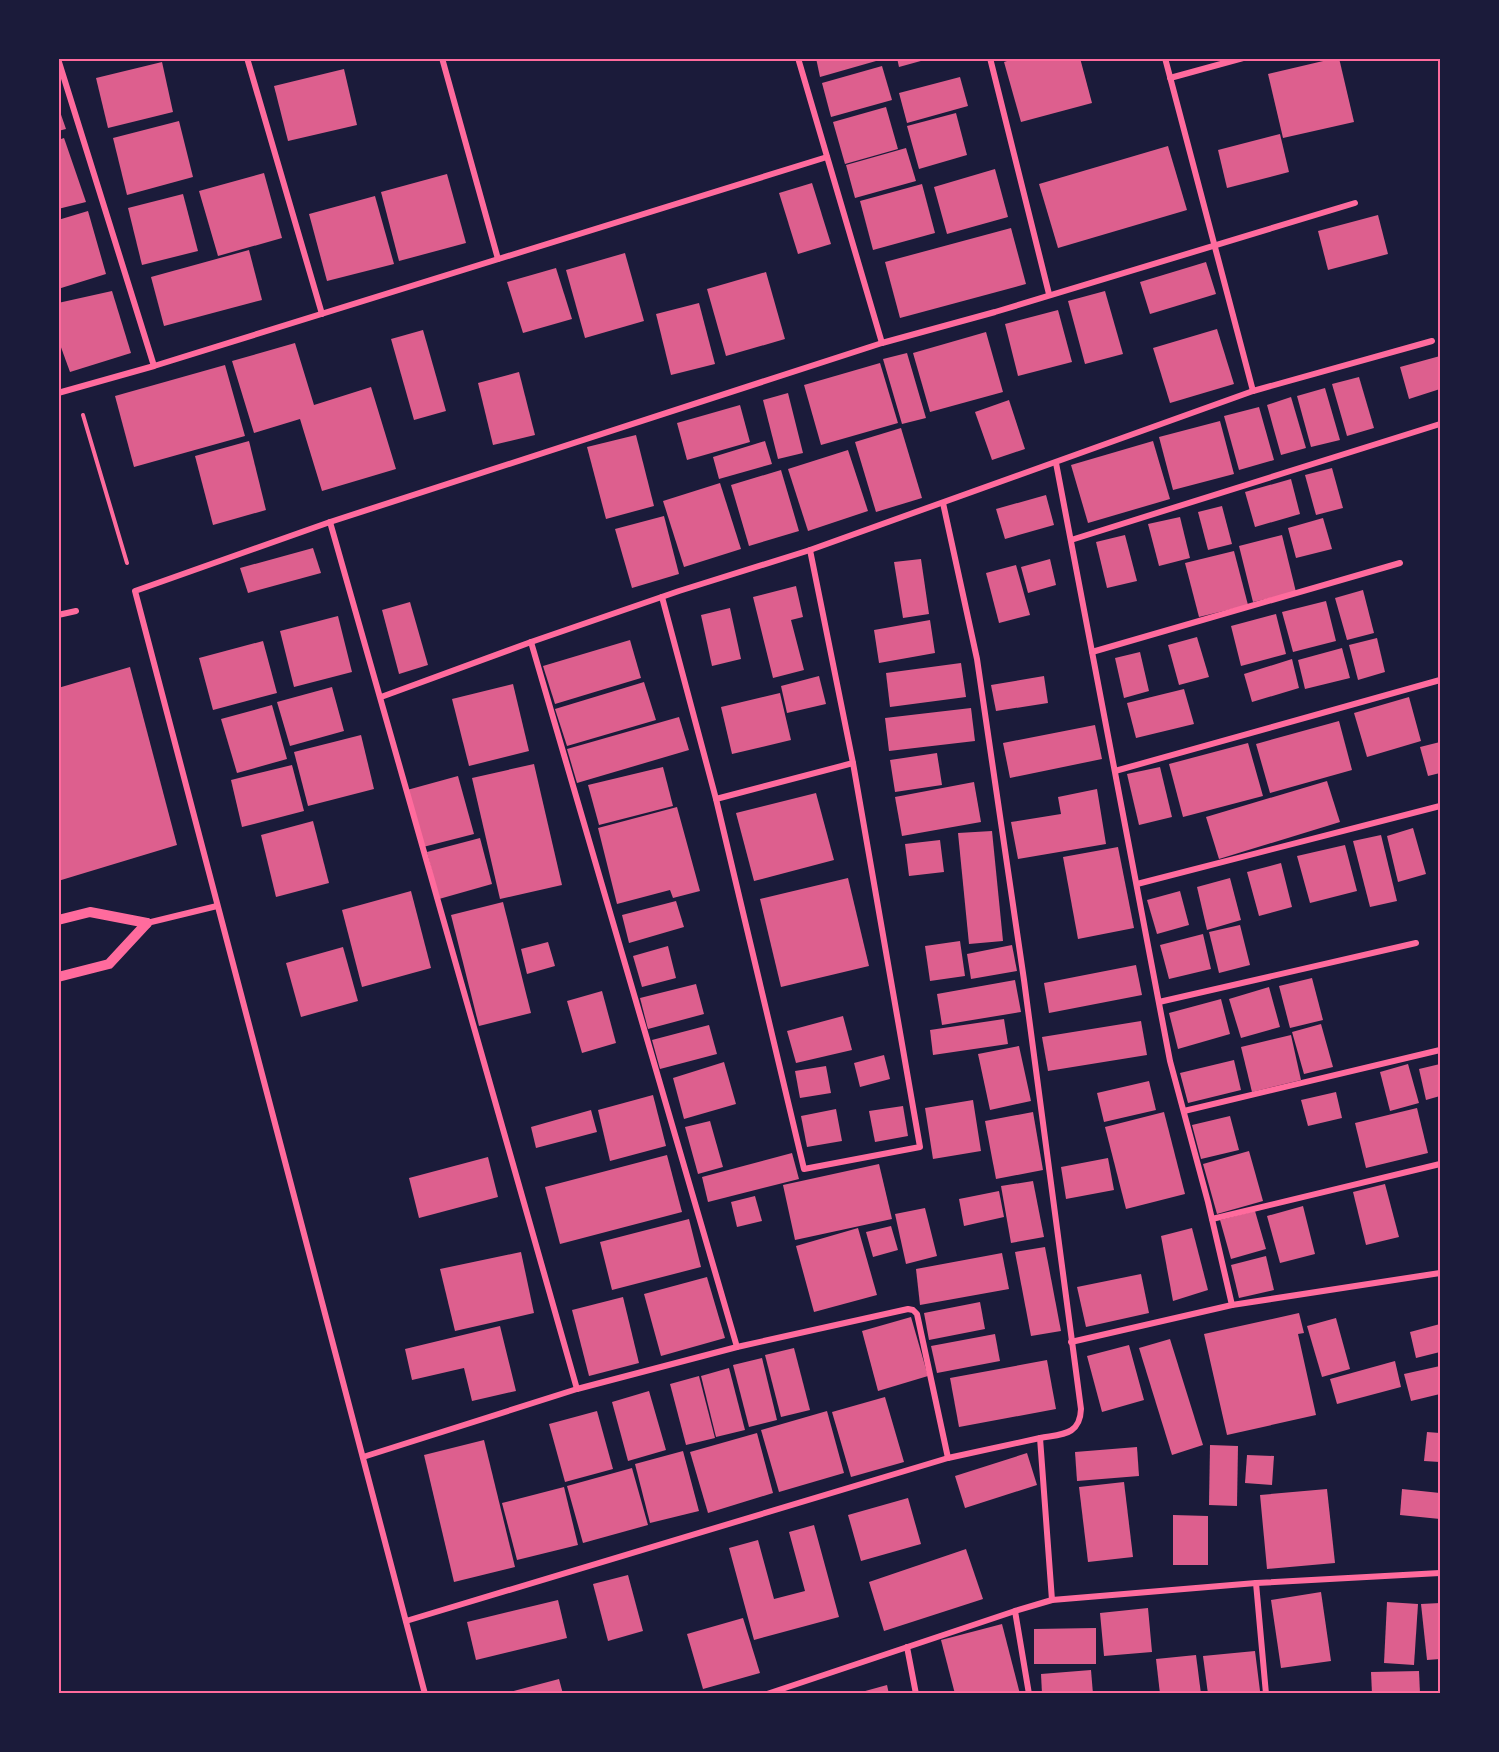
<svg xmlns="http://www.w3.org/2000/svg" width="1499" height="1752" viewBox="0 0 1499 1752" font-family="'Alegreya Sans',sans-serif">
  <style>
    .building { fill: #dd5f8e }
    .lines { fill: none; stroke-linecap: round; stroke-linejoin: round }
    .path { stroke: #ff6b9d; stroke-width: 4 }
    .minor { stroke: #ff6b9d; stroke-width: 6 }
    .tertiary { stroke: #ff6b9d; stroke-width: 10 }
    .neatline { fill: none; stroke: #ff6b9d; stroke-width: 2 }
  </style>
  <rect width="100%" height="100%" fill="#1b1b3a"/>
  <g class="building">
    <path d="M816,58h66l1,1 -63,18z"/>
    <path d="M897,58h31v1l-29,8z"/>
    <path d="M1016,58h64l12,45 -71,19 -17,-60z"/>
    <path d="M1336,58h3l15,64 -71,16 -15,-64z"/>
    <path d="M162,62l11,50 -65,16 -12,-50z"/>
    <path d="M882,66l10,34 -61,17 -9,-34z"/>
    <path d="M344,69l13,56 -69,16 -14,-55z"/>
    <path d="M960,77l8,29 -61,17 -8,-30z"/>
    <path d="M58,106l8,23 -8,2z"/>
    <path d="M886,107l12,42 -53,15 -12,-42z"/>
    <path d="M956,113l11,42 -48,14 -12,-43z"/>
    <path d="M179,121l14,56 -66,18 -14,-57z"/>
    <path d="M1280,134l9,38 -62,16 -9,-38z"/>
    <path d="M64,138l22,64 -28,7v-69z"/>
    <path d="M1168,146l19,64 -129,38 -19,-64z"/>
    <path d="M906,148l10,33 -61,17 -9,-33z"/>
    <path d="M995,169l13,48 -61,17 -13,-47z"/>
    <path d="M264,173l18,65 -64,18 -19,-65z"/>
    <path d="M447,174l19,69 -67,18 -18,-69z"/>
    <path d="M812,183l19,61 -33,10 -19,-61z"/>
    <path d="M922,184l13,49 -62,17 -13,-49z"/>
    <path d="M183,194l15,57 -56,14 -14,-57z"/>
    <path d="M375,196l19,68 -67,17 -18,-67z"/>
    <path d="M88,211l18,63 -48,15v-69z"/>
    <path d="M1378,215l10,39 -60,16 -10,-39z"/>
    <path d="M1011,228l15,56 -126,34 -15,-56z"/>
    <path d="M249,250l13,50 -98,26 -13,-49z"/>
    <path d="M625,253l19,68 -59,17 -19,-68z"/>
    <path d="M1206,262l10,32 -66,20 -10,-32z"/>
    <path d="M556,268l16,51 -49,14 -16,-51z"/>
    <path d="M766,272l19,67 -59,17 -19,-67z"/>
    <path d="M112,291l19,62 -61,19 -12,-33v-36z"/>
    <path d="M1105,291l18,63 -38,10 -17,-63z"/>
    <path d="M699,303l16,61 -44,11 -15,-61z"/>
    <path d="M1058,310l14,52 -54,14 -13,-52z"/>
    <path d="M1217,329l17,55 -64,19 -17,-55z"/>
    <path d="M423,330l23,81 -32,9 -23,-81z"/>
    <path d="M986,332l17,60 -73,20 -17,-59z"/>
    <path d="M295,343l19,62 57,-18 25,82 -74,22 -22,-72 -46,14 -22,-72z"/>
    <path d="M907,353l19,65 -24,6 -19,-65z"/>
    <path d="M1440,356v33l-31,10 -9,-32z"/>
    <path d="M880,363l18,60 -77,22 -17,-60z"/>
    <path d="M225,365l20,71 -111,31 -19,-71z"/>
    <path d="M519,372l16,63 -42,10 -15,-62z"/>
    <path d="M1359,377l15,51 -27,8 -15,-52z"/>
    <path d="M1325,388l15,52 -29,7 -14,-51z"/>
    <path d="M788,393l15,60 -25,6 -15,-59z"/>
    <path d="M1291,397l15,51 -25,7 -14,-50z"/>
    <path d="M1009,400l16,49 -33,11 -17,-48z"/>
    <path d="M740,405l10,37 -63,18 -10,-37z"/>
    <path d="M1259,407l15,53 -35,10 -15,-54z"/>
    <path d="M1220,421l14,53 -61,16 -14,-53z"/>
    <path d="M901,428l21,70 -46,14 -21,-70z"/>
    <path d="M636,435l18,71 -48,13 -19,-72z"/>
    <path d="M249,441l17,69 -53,15 -18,-69z"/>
    <path d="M765,441l7,23 -53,15 -6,-22z"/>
    <path d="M1153,441l17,58 -82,24 -17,-58z"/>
    <path d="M848,450l20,61 -60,20 -20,-62z"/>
    <path d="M1332,468l11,40 -27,7 -11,-40z"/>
    <path d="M781,470l18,61 -50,15 -18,-61z"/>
    <path d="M1291,479l9,35 -45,13 -10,-35z"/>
    <path d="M720,483l21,66 -57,18 -21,-66z"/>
    <path d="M1046,495l8,30 -49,14 -9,-30z"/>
    <path d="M1222,506l10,38 -24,6 -10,-38z"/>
    <path d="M664,516l15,58 -47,14 -17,-59z"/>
    <path d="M1180,517l10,41 -31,8 -11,-42z"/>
    <path d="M1323,518l9,31 -36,9 -8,-30z"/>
    <path d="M1125,535l12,46 -30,7 -11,-46z"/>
    <path d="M1282,535l14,57 -43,10 -14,-56z"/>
    <path d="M313,548l8,25 -73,20 -8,-25z"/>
    <path d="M1234,551l14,54 -49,12 -14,-54z"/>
    <path d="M921,559l8,55 -26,4 -9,-56z"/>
    <path d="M1050,559l6,26 -28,8 -7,-26z"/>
    <path d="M1016,565l14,50 -31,8 -13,-50z"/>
    <path d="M796,586l7,31 -12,3 13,50 -31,8 -20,-81z"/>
    <path d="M1363,590l11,43 -27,7 -12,-42z"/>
    <path d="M1326,601l10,40 -43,11 -11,-40z"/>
    <path d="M410,602l18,63 -29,9 -17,-64z"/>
    <path d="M730,608l11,51 -29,7 -11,-51z"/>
    <path d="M1276,614l10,40 -45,12 -10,-40z"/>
    <path d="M338,616l14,56 -58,15 -14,-56z"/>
    <path d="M930,620l5,33 -56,10 -5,-33z"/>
    <path d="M1197,637l12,40 -30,8 -11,-40z"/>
    <path d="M1377,638l8,34 -27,8 -9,-35z"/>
    <path d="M630,640l11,38 -86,26 -12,-38z"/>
    <path d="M263,641l14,52 -64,17 -14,-52z"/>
    <path d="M1342,648l8,30 -45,11 -7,-29z"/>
    <path d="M1140,652l9,39 -25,7 -9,-40z"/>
    <path d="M1292,659l7,29 -47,14 -8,-28z"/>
    <path d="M961,663l5,34 -76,10 -4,-34z"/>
    <path d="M130,667l47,178 -119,36v-193z"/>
    <path d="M819,676l7,28 -39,9 -6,-27z"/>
    <path d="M1044,676l4,27 -52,8 -5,-26z"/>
    <path d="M644,682l12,38 -89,26 -12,-37z"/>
    <path d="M513,684l16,67 -60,15 -17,-67z"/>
    <path d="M332,687l12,44 -54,15 -13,-44z"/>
    <path d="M1184,689l10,35 -58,14 -9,-35z"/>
    <path d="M780,693l11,47 -59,14 -11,-47z"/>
    <path d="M1409,697l12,44 -54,16 -13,-44z"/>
    <path d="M272,705l15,54 -50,14 -16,-54z"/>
    <path d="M971,708l4,33 -86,10 -4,-33z"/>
    <path d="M679,717l10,33 -112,33 -10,-34z"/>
    <path d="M1339,721l13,49 -82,23 -14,-49z"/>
    <path d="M1095,725l7,34 -92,19 -7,-35z"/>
    <path d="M361,735l13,54 -66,17 -14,-54z"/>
    <path d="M1440,742v31l-12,3 -8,-29z"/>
    <path d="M1248,743l15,53 -80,21 -14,-53z"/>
    <path d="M937,753l5,32 -47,7 -5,-32z"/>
    <path d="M534,764l28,121 -62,14 -28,-121z"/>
    <path d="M292,765l12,46 -62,16 -11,-47z"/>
    <path d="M663,767l10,39 -74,19 -11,-40z"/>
    <path d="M1160,767l12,50 -33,8 -12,-51z"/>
    <path d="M458,776l16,58 -51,13 -16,-57z"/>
    <path d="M1327,781l13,41 -121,37 -13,-42z"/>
    <path d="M974,782l7,40 -79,14 -7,-39z"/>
    <path d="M1097,789l9,55 -88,15 -7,-37 50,-8 -3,-17z"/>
    <path d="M816,793l18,67 -80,21 -18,-68z"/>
    <path d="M677,807l23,84 -27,7 -3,-8 -53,14 -19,-76z"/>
    <path d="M313,821l16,62 -53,14 -15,-62z"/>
    <path d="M1413,828l13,46 -28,8 -11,-46z"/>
    <path d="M992,831l11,110 -34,3 -11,-111z"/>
    <path d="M1381,835l16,66 -27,6 -17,-66z"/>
    <path d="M480,838l12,46 -53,15 -12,-47z"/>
    <path d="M940,840l4,32 -35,4 -4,-32z"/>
    <path d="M1345,845l12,46 -47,12 -13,-47z"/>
    <path d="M1118,847l16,81 -56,11 -15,-82z"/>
    <path d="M1281,863l11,44 -33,9 -12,-44z"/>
    <path d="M848,878l21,88 -88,21 -21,-88z"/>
    <path d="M1230,878l11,42 -34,10 -10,-43z"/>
    <path d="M411,891l20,77 -69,19 -20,-77z"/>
    <path d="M1180,891l9,34 -32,9 -10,-34z"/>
    <path d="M676,901l8,26 -55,16 -7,-28z"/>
    <path d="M503,902l28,111 -52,13 -28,-111z"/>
    <path d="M1240,925l10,40 -31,8 -10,-41z"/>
    <path d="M1203,934l8,35 -42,10 -9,-34z"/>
    <path d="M960,941l5,35 -35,5 -5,-35z"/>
    <path d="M548,942l7,24 -28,8 -6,-25z"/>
    <path d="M1012,945l5,26 -46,8 -4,-25z"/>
    <path d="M668,946l8,32 -34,9 -9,-31z"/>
    <path d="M343,947l15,54 -57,16 -15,-54z"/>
    <path d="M1136,965l6,30 -93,18 -5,-30z"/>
    <path d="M1312,978l11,42 -33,8 -11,-42z"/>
    <path d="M1015,980l6,32 -79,13 -5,-31z"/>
    <path d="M696,984l8,30 -56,15 -8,-31z"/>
    <path d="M1269,987l11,40 -39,11 -12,-39z"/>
    <path d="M602,991l14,52 -34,10 -15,-52z"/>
    <path d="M1221,999l9,35 -52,15 -9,-36z"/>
    <path d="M843,1016l9,34 -56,13 -9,-32z"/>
    <path d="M1004,1019l4,25 -75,11 -3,-25z"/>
    <path d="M1141,1021l6,34 -99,16 -6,-34z"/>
    <path d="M1321,1024l12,43 -29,7 -12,-42z"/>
    <path d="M709,1025l8,29 -57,15 -8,-29z"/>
    <path d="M1291,1035l10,45 -49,12 -11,-45z"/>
    <path d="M1019,1046l12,55 -41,9 -12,-56z"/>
    <path d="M884,1055l6,24 -30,8 -6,-24z"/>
    <path d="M1234,1060l7,30 -53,13 -8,-30z"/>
    <path d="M724,1062l12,42 -52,15 -11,-41z"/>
    <path d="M1408,1064l11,39 -29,8 -10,-39z"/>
    <path d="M1440,1064v32l-14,4 -7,-31z"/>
    <path d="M826,1066l5,27 -31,5 -5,-27z"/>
    <path d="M1149,1081l7,29 -52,12 -7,-29z"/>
    <path d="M1336,1092l6,26 -34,8 -7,-26z"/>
    <path d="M653,1095l13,51 -56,15 -12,-51z"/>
    <path d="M973,1100l8,51 -48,8 -8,-51z"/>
    <path d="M903,1106l5,30 -33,6 -6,-31z"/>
    <path d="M1417,1108l11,45 -62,15 -11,-45z"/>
    <path d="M836,1109l6,32 -35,6 -6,-31z"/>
    <path d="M591,1110l6,22 -61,16 -5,-21z"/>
    <path d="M1033,1112l10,58 -47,9 -11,-58z"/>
    <path d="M1164,1112l21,82 -59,15 -21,-82z"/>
    <path d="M1230,1116l9,34 -38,9 -9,-34z"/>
    <path d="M710,1121l13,46 -25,7 -13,-47z"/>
    <path d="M1249,1151l14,50 -46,13 -14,-50z"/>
    <path d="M792,1153l7,26 -91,23 -6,-25z"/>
    <path d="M667,1155l15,57 -122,32 -15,-57z"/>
    <path d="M488,1157l10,40 -79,21 -10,-40z"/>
    <path d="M1108,1158l6,32 -48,9 -5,-32z"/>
    <path d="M879,1164l13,55 -97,21 -12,-55z"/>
    <path d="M1033,1181l11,56 -33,6 -10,-57z"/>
    <path d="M1385,1184l14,53 -33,8 -13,-53z"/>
    <path d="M999,1191l5,26 -40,9 -5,-27z"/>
    <path d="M755,1196l7,25 -25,6 -6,-25z"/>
    <path d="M1303,1206l12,48 -35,9 -13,-47z"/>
    <path d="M925,1208l12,48 -31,8 -11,-50z"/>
    <path d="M1255,1211l11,38 -35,10 -11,-39z"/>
    <path d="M689,1219l12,48 -89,23 -12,-48z"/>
    <path d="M891,1226l7,24 -25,7 -7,-25z"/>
    <path d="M858,1228l19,67 -63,17 -18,-66z"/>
    <path d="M1192,1228l16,62 -35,11 -12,-65z"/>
    <path d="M1045,1247l16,84 -30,5 -16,-84z"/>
    <path d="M521,1252l13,61 -79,18 -15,-62z"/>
    <path d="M1002,1253l7,36 -89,16 -4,-36z"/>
    <path d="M1266,1256l8,34 -35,8 -8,-33z"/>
    <path d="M1141,1274l8,39 -63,14 -9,-40z"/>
    <path d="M707,1277l18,61 -64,18 -17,-62z"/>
    <path d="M623,1297l16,66 -50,13 -17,-66z"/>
    <path d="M980,1302l5,27 -56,11 -5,-27z"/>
    <path d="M1299,1313l5,20 -6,1 18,81 -89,20 -23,-101z"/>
    <path d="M911,1317l17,59 -50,15 -16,-60z"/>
    <path d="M1336,1318l14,51 -28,8 -15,-51z"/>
    <path d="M1440,1324v28l-24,6 -6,-26z"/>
    <path d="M500,1326l16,65 -44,10 -8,-33 -52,12 -7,-31z"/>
    <path d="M995,1334l5,27 -63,12 -6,-27z"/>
    <path d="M1170,1339l33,106 -31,10 -33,-107z"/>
    <path d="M1129,1345l15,55 -42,12 -15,-56z"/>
    <path d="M794,1348l16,62 -29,7 -16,-62z"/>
    <path d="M762,1358l15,62 -28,7 -16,-62z"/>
    <path d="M1047,1360l9,49 -97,18 -9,-49z"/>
    <path d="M1395,1361l6,26 -64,17 -7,-25z"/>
    <path d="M1440,1366v28l-29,7 -7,-27z"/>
    <path d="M729,1368l16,62 -29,7 -15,-61z"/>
    <path d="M699,1376l16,62 -29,7 -16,-61z"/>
    <path d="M649,1391l17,59 -38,11 -16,-59z"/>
    <path d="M885,1397l19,65 -53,15 -19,-65z"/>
    <path d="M597,1411l16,58 -48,13 -16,-58z"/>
    <path d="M827,1411l17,62 -65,19 -18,-62z"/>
    <path d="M1427,1432l13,1v29l-16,-1z"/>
    <path d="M757,1433l16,60 -65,20 -18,-61z"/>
    <path d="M484,1440l31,127 -61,15 -30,-127z"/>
    <path d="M1210,1445l28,1 -1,60 -28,-1z"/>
    <path d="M1137,1447l2,29 -62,5 -2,-29z"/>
    <path d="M683,1451l16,60 -49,12 -15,-59z"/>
    <path d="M1027,1453l10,32 -72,23 -10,-32z"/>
    <path d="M1247,1455l27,1 -2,29 -27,-2z"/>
    <path d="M632,1468l16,57 -65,18 -16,-57z"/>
    <path d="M1124,1482l9,75 -45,5 -9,-75z"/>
    <path d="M564,1487l14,58 -61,15 -15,-57z"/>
    <path d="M1327,1489l8,74 -68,6 -7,-74z"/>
    <path d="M1402,1489l38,4v26l-40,-4z"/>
    <path d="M908,1498l13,46 -60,17 -13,-46z"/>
    <path d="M1173,1515l35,1v49h-35z"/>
    <path d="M814,1525l25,92 -85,23 -25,-92 29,-8 16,59 31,-8 -16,-59z"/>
    <path d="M966,1549l17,50 -99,32 -15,-49z"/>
    <path d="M628,1575l15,56 -35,10 -15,-57z"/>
    <path d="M1321,1592l10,69 -50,7 -10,-68z"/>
    <path d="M558,1600l9,38 -91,22 -9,-38z"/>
    <path d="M1387,1602l31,2 -4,61 -30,-2z"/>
    <path d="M1440,1603v56l-13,1 -6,-56z"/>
    <path d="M1148,1608l4,44 -48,4 -4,-43z"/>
    <path d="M743,1618l17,55 -57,16 -16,-55z"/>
    <path d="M1002,1624l18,70h-65l-14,-54z"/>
    <path d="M1096,1628v36h-62v-35z"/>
    <path d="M1255,1651l5,40 -19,3h-33l-5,-38z"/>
    <path d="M1196,1655l5,39h-41l-4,-35z"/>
    <path d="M1091,1670l2,24h-51l-1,-20z"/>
    <path d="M1419,1671l1,23h-48l-1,-22z"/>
    <path d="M559,1679l4,15h-57v-1z"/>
    <path d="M887,1685l2,9h-31v-1z"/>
  </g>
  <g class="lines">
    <path class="path" d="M83,415l44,148"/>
    <g class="minor">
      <path d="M247,58l75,256"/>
      <path d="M442,58l56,201"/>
      <path d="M798,58l84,285"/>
      <path d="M990,58l59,236"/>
      <path d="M1165,58l88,333"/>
      <path d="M58,59l96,307"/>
      <path d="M1170,78l73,-20"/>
      <path d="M58,393l96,-27 673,-209"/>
      <path d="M1056,463l114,598 38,141 24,103 -161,37"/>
      <path d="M330,522l247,867"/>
      <path d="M1071,540l369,-116"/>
      <path d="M662,597l54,202 88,370 116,-22 -67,-384 -43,-213"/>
      <path d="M58,615l18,-4"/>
      <path d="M531,642l206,705"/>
      <path d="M1092,652l308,-89"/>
      <path d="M381,697l150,-55 148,-51 131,-41 443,-159 179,-50"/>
      <path d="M1115,771l325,-91"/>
      <path d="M716,799l137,-36"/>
      <path d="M1137,884l303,-78"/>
      <path d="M147,923l70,-17"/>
      <path d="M1159,1002l257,-59"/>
      <path d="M1184,1111l256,-61"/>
      <path d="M1212,1219l228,-55"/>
      <path d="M1232,1305l208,-32"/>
      <path d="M363,1457l214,-68 160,-42 171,-38 5,1 4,4 31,144"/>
      <path d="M1256,1583l10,111"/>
      <path d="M1052,1600l204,-17 184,-10"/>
      <path d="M1015,1611l14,83"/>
      <path d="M406,1621l542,-163 92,-20"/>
      <path d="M907,1647l9,47"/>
      <path d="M425,1694l-290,-1103 195,-69 552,-179 113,-31 360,-109"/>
      <path d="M767,1694l248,-83 37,-11 -12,-162c21,-4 40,-2 41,-29l-57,-429 -47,-321 -34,-156"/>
    </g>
    <g class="tertiary">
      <path d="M58,920l32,-8 57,11"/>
      <path d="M58,977l51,-13 38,-41"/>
    </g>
  </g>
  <rect width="1499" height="1752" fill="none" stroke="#1b1b3a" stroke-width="120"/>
  <rect x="60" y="60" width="1379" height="1632" class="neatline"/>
</svg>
